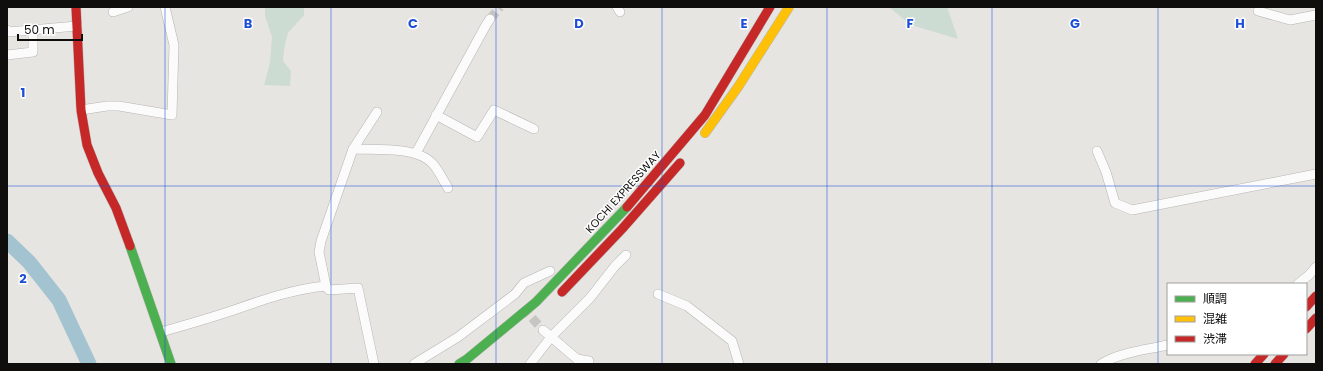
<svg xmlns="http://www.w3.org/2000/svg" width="1323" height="371" viewBox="0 0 1323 371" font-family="Poppins,'Noto Sans JP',sans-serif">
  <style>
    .green { fill: #cddcd2 }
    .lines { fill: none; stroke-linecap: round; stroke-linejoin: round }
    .river { stroke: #a3c3d0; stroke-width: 15 }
    .street-tunnel { stroke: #c7c5c2; stroke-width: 9; stroke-dasharray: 9 4.5; stroke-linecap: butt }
    .street-casing { stroke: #b7b5b3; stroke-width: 10 }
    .fast-casing { stroke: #b7b5b3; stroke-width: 10 }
    .slow-casing { stroke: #b7b5b3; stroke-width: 10 }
    .jam-casing { stroke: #b7b5b3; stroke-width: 10 }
    .street { stroke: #fbfbfb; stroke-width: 9 }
    .fast { stroke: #4caf50; stroke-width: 9 }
    .slow { stroke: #ffc107; stroke-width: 9 }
    .jam { stroke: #c62828; stroke-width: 9 }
    .grid { fill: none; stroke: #1d4ed8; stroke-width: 1; stroke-opacity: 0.55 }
    .labels { text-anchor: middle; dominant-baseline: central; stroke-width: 3; stroke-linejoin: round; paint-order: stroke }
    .street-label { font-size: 11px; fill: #0f0e0d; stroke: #fff }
    .grid-label { font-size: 13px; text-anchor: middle; font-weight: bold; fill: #1d4ed8; stroke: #fff; stroke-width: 3; stroke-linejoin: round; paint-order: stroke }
  </style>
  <rect width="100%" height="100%" fill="#e7e5e2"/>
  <g class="green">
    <path d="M265,7h39v8l-16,18 -4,16 -1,12 8,10 -1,15 -26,-1 6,-22 2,-26 -7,-21z"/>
    <path d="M889,7h58l11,32 -47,-14z"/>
  </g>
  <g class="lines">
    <path class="river" d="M7,241l22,21 30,38 30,64"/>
    <g class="street-tunnel">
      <path d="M490,19l10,-12"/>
      <path d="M523,308l20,22"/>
    </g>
    <defs>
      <g id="street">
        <path d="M617,7l3,5"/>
        <path d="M1258,11l32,9 26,-5"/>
        <path d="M113,12l15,-5"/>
        <path d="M7,30l1,2 69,-6"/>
        <path d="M7,55l26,-3v-22"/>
        <path d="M81,110l26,-4h12l53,9 2,-70 -9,-38"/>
        <path d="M436,115l41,22 17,-27 40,19"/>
        <path d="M353,149c23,1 64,-3 80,15 6,7 10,16 15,24"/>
        <path d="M1097,151l9,21 9,31 17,7 184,-36"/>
        <path d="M416,153l70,-128 4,-6"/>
        <path d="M1298,284l11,-9 7,-8"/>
        <path d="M658,294l29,12 45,35 7,23"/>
        <path d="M543,330l34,29 12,2"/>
        <path d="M161,332c25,-7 49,-14 73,-22 31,-11 60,-21 92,-24"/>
        <path d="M374,364l-16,-76 -29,2 -3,-4 -7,-34 2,-11 32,-92 24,-37"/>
        <path d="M414,364l44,-27 57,-43 9,-11 26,-12"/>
        <path d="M530,364l21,-27 39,-39 25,-32 11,-11"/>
        <path d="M1101,364c20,-12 44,-14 67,-19"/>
      </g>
      <g id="fast">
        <path d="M130,246l41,118"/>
        <path d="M459,364l8,-5 69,-57 91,-95"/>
      </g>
      <path id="slow" d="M705,133l33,-46 51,-80"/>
      <g id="jam">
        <path d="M76,7l5,103 6,35 11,28 18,35 14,38"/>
        <path d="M627,207l78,-92 65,-108"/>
        <path d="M562,292l60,-63 58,-66"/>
        <path d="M1306,307l10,-11"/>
        <path d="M1306,329l10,-11"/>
        <path d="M1255,364l9,-10"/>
        <path d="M1275,364l9,-10"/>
      </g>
    </defs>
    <use href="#street" class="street-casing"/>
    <use href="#fast" class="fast-casing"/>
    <use href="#slow" class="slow-casing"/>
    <use href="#jam" class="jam-casing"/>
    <use href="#street" class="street"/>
    <use href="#fast" class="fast"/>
    <use href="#slow" class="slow"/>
    <use href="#jam" class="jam"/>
  </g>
  <path class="grid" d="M165,7v357M331,7v357M496,7v357M662,7v357M827,7v357M992,7v357M1158,7v357M7,186h1309"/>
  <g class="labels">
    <g class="street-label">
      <text transform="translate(623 192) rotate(-48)">KOCHI EXPRESSWAY</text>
    </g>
  </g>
  <g class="grid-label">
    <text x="248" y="28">B</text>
    <text x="413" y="28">C</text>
    <text x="579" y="28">D</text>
    <text x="744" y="28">E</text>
    <text x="910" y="28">F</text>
    <text x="1075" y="28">G</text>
    <text x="1240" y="28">H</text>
    <text x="23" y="97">1</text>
    <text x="23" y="283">2</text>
  </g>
  <rect width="1323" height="371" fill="none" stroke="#0f0e0d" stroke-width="16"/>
  <rect x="1167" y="283" width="140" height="72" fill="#ffffff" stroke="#9f9f9e"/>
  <rect x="1175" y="296" width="20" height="6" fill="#4caf50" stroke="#9f9f9e"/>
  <text x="1203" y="303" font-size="12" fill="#0f0e0d">順調</text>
  <rect x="1175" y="316" width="20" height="6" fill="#ffc107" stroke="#9f9f9e"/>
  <text x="1203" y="323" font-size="12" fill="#0f0e0d">混雑</text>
  <rect x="1175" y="336" width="20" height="6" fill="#c62828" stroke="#9f9f9e"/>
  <text x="1203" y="343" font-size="12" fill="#0f0e0d">渋滞</text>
  <path d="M18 34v6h64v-6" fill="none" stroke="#0f0e0d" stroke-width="2"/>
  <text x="24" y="34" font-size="12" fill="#0f0e0d" stroke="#ffffff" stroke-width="3" paint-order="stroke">50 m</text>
</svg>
